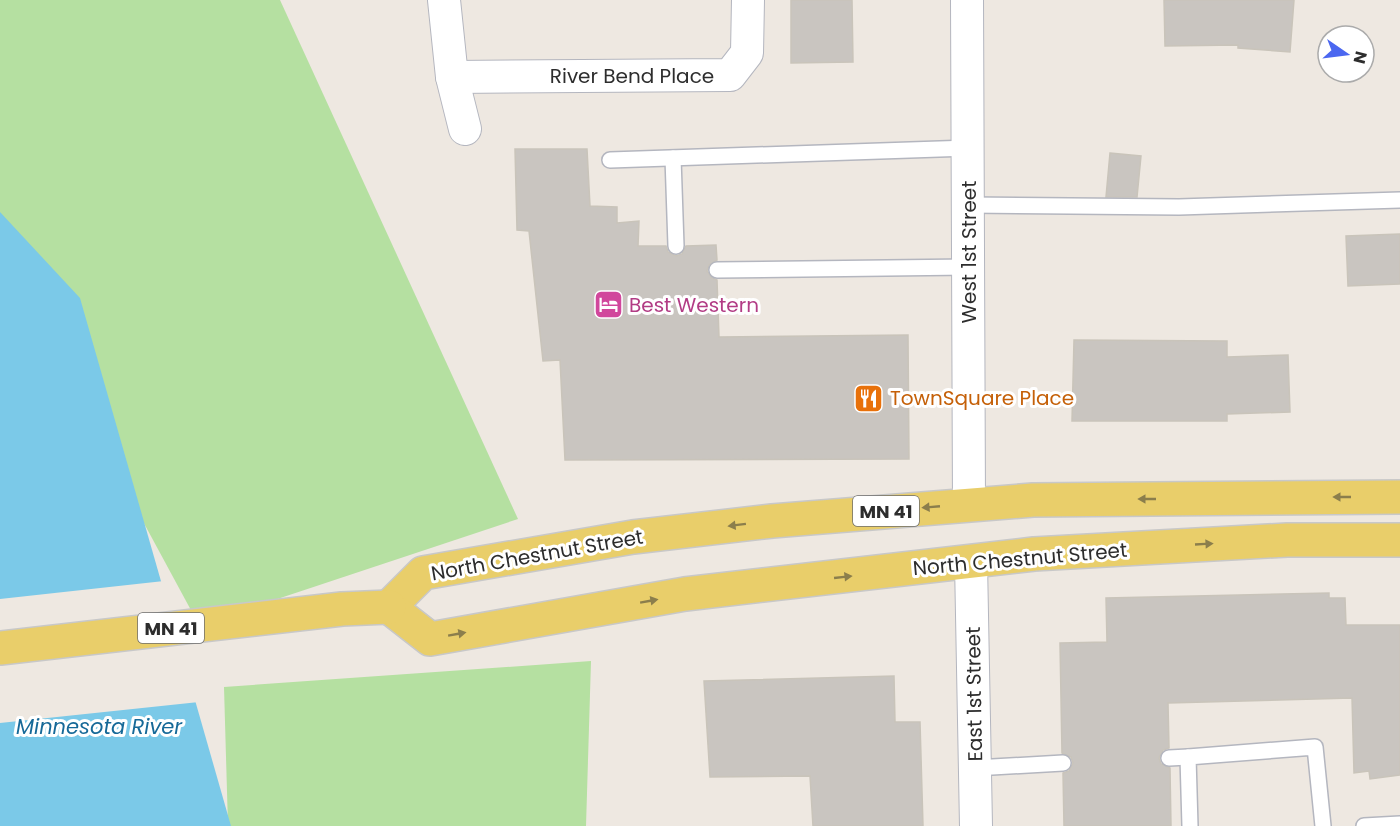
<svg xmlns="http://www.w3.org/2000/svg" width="1400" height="826" viewBox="0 0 1400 826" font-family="Poppins,sans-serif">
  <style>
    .green { fill: #b5e0a1 }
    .water { fill: #7bc9e8 }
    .pier { fill: #eee8e1 }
    .building { fill: #c9c5c0; stroke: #c9c4ba; stroke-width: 1.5 }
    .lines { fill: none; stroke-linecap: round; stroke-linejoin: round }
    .lane-casing { stroke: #b4b6bf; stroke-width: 18 }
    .street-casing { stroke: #b4b6bf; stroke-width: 34 }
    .primary-casing { stroke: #c8c8c8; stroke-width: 36 }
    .lane { stroke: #fff; stroke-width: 15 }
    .street { stroke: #fff; stroke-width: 32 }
    .primary { stroke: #e9ce6a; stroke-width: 33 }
    .oneway { fill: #8b7e4c }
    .labels { text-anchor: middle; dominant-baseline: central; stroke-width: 6; stroke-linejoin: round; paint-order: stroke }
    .shield { fill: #fff; stroke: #6c6c6c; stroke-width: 1.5 }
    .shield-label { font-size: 18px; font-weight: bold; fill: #2d2d2d }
    .street-label { font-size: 20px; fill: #2d2d2d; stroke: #fff }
    .hotel-label { font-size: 20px; fill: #b23c85; stroke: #fff; text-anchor: start }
    .food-label { font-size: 20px; fill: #c56008; stroke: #fff; text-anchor: start }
    .water-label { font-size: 21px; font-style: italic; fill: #166998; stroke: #fff }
  </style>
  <rect width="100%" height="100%" fill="#eee8e1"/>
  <g class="green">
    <path d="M0,0h280l238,519 -319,106 -199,-368z"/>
    <path d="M591,661l-5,165h-358l-4,-139z"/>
  </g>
  <path class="water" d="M0,212l80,86 151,528h-231z"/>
  <path class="pier" d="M164,581l35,121 -199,21v-124z"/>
  <g class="building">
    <path d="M791,0h61l1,62 -62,1z"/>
    <path d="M1164,0h130l-4,52 -52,-4v-3l-73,1z"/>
    <path d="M515,149h72l3,57 27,1v16l22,-2 -1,25h28l2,6 8,4 6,-2 4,-8 30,-1 1,15 -8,5 -2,6 5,7 5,2 2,57 189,-2 1,124 -344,1 -5,-100 -17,1 -14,-130 -12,-1z"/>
    <path d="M1110,153l31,3 -4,41h-31z"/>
    <path d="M1400,234v50l-52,2 -2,-50z"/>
    <path d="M1074,340l153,1v16l61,-2 2,57 -63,2v7h-155z"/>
    <path d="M1329,593v5h16l1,27h54v150l-30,4 -1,-8 -15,2 -2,-75 -184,5 1,45 -6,2 -4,8 2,6 9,4 1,58h-107l-1,-53 6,-2 4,-8 -2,-6 -9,-4 -2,-110 47,-1 -1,-44z"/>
    <path d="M894,676l1,46h25l3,104h-110l-3,-50 -100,1 -6,-96z"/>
  </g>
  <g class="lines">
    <defs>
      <g id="lane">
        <path d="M673,158l3,88"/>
        <path d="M610,160l359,-12"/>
        <path d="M969,205l210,2 221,-7"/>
        <path d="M717,270l252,-3"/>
        <path d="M1169,758l19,-1"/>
        <path d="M975,768l88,-5"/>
        <path d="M1190,826l-2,-69 127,-10 8,79"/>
        <path d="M1364,826l36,-2"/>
      </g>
      <g id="street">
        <path d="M444,0l8,77 13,52"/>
        <path d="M967,0l2,504"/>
        <path d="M452,77l278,-2 17,-22 1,-53"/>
        <path d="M971,562l5,264"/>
      </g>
      <g id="primary">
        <path d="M389,607l34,-34 210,-36 139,-16 261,-21 367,-3"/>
        <path d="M389,607l41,32 255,-45 349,-40 253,-14h113"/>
        <path d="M0,648l342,-39 47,-2"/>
      </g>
    </defs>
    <use href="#lane" class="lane-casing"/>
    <use href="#street" class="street-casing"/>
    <use href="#primary" class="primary-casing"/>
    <use href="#lane" class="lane"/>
    <use href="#street" class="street"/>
    <use href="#primary" class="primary"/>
  </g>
  <defs><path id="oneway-solid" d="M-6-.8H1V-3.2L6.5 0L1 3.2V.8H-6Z" transform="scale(1.5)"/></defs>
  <g class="oneway">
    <use href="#oneway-solid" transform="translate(1342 497) rotate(180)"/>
    <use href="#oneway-solid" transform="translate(1147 499) rotate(180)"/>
    <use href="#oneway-solid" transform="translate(931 507) rotate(175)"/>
    <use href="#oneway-solid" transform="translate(737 525) rotate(173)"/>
    <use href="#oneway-solid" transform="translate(1204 544) rotate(-3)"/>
    <use href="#oneway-solid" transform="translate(843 577) rotate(-6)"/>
    <use href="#oneway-solid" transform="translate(649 601) rotate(-10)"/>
    <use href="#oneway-solid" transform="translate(457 634) rotate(-10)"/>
  </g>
  <defs>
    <symbol id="hotel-square" viewBox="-11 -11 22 22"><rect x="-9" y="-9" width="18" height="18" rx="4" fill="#d1479c" stroke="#fff"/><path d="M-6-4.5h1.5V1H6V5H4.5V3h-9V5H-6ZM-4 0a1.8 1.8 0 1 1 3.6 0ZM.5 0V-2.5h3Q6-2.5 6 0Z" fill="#fff"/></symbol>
    <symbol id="restaurant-square" viewBox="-11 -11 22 22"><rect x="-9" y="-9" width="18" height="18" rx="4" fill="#e8710a" stroke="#fff"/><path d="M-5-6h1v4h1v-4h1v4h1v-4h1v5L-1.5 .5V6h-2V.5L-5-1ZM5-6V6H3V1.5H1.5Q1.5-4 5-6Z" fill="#fff"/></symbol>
  </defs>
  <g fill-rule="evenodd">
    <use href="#hotel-square" x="592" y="288" width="33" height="33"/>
    <use href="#restaurant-square" x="852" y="382" width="33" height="33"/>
  </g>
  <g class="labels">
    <g class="shield">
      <rect x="853" y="496" width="66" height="30" rx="4.5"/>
      <rect x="138" y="613" width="66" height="30" rx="4.5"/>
    </g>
    <g class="shield-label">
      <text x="886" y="511">MN 41</text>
      <text x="171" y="628">MN 41</text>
    </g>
    <g class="street-label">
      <text x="632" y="76">River Bend Place</text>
      <text transform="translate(969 252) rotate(-90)">West 1st Street</text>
      <text transform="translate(537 555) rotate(-10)">North Chestnut Street</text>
      <text transform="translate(1020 559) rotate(-5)">North Chestnut Street</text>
      <text transform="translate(974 694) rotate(-91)">East 1st Street</text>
    </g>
    <g class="hotel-label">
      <text x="629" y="305">Best Western</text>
    </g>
    <g class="food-label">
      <text x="890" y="398">TownSquare Place</text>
    </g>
    <g class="water-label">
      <text x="99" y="726">Minnesota River</text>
    </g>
  </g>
  <g transform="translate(1346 54) rotate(104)"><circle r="28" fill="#ffffff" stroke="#ababab" stroke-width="1.5"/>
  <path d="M0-4.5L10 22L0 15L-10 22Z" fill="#4b67f0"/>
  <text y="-9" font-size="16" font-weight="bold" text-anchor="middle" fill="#2d2d2d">N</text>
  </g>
</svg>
